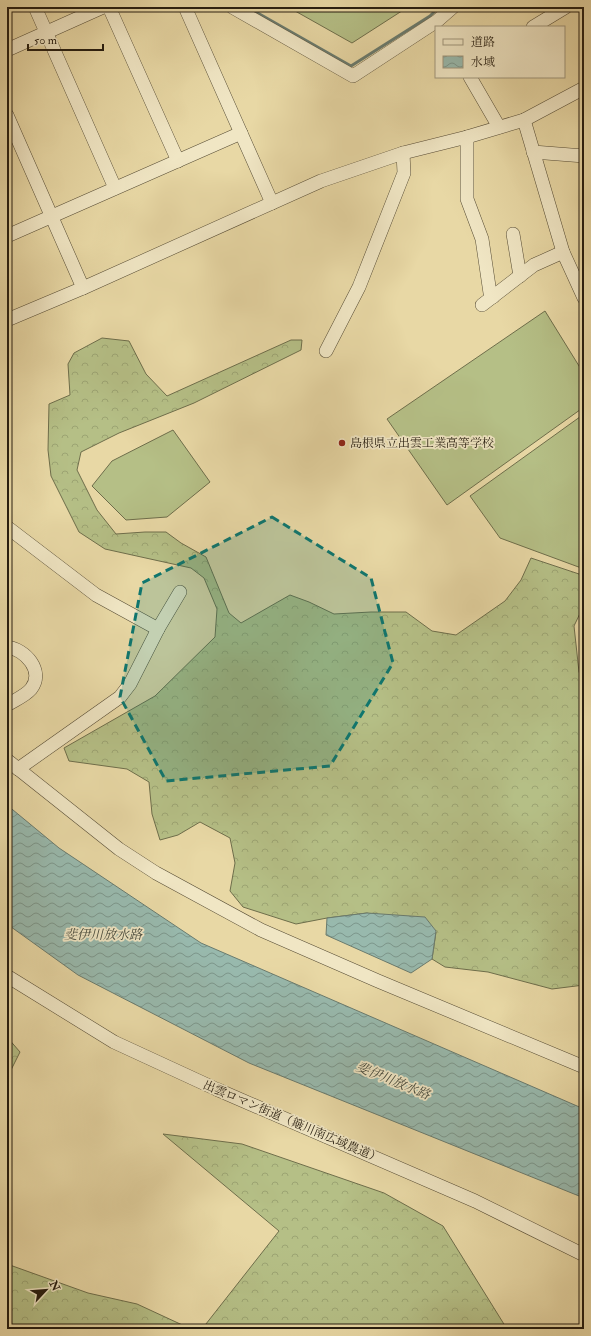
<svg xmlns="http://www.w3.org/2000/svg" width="591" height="1336" viewBox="0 0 591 1336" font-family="'IM FELL Double Pica','Noto Serif JP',serif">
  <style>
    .grass { fill: #b5bf86; stroke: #6e6e4b }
    .forest { fill: url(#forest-crowns); stroke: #6e6e4b }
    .water { fill: url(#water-waves); stroke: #6a7b6e }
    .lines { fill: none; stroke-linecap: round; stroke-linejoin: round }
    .stream { stroke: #6a7b6e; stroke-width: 3 }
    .minor-casing { stroke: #564c35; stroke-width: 14 }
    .minor { stroke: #f0e6c4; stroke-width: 13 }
    .marked { fill: #0f766e; fill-opacity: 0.2; stroke: #0f766e; stroke-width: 3; stroke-dasharray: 8 5; stroke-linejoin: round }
    .poi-dot { fill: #8f2418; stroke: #f0e6c4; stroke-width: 1.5 }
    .labels { text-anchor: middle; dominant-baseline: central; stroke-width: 3.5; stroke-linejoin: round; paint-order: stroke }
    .poi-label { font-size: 12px; fill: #261d10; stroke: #f0e6c4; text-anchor: start }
    .street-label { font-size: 12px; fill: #261d10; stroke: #f0e6c4 }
    .water-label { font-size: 13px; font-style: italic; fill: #484c3f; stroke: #f0e6c4 }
  </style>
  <defs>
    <pattern id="forest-crowns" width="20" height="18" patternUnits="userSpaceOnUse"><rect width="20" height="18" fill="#b5bf86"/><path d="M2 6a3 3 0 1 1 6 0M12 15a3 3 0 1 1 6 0" fill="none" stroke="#9ca473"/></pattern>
    <pattern id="water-waves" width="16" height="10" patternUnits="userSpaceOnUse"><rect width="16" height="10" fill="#98b9ad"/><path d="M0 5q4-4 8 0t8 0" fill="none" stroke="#7c968b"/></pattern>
  </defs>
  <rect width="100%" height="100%" fill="#e8d8a5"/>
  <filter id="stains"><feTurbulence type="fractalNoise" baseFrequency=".005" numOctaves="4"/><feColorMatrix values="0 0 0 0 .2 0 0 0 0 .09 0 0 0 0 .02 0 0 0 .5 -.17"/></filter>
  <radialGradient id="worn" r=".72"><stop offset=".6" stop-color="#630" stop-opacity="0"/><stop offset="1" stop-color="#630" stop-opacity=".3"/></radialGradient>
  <g class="grass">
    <path d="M288,7h120l-56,36z"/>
    <path d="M545,311l39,63v33l-137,98 -60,-86z"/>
    <path d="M584,414v155l-84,-31 -30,-42z"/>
    <path d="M173,430l37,52 -43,35 -41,3 -34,-34 20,-25z"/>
  </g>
  <g class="forest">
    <path d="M102,338l27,3 17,33 21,22 124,-56h11l-1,10 -107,53 -75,30 -38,19 -4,18 20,40 19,24 29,-2h21l15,11 25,14 23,56 12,10 49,-28 19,7 25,12 37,-2h35l26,19 24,4 49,-34 16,-21 10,-22 48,16 5,7v24l-10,21 5,46 5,9v304l-32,4 -64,-17 -43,-5 -13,-8 4,-27 -69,-19 -40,5 -31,6 -53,-17 -13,-16 5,-28 -5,-25 -30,-16 -22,13 -18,5 -8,-26 -3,-32 -22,-13 -58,-8 -5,-13 91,-52 60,-59 2,-28 -13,-31 -13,-10 -86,-19 -26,-17 -28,-56 -3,-26 1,-46 21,-9 -2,-31 6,-11z"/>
    <path d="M7,1037l13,15 -13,26z"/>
    <path d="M163,1134l79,10 142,49 59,33 64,103h-305l77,-98z"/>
    <path d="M7,1264l81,29 49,11 54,25h-184z"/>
  </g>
  <g class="water">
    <path d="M7,805l52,43 142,95 383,166v89l-335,-135 -171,-88 -71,-51z"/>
    <path d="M367,913l58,4 11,14 -4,28 -21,14 -85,-38 1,-17z"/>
  </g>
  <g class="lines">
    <path class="stream" d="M247,7l104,59 79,-50 9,-9"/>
    <defs>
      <g id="minor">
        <path d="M35,7l80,181"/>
        <path d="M109,7l69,154"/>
        <path d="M185,7l87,196"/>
        <path d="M232,7l121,69 84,-55 16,-14"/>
        <path d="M533,27l33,-20"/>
        <path d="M7,50l96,-43"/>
        <path d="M470,77l29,50"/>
        <path d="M7,115l76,173"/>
        <path d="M524,120l39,132 21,46"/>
        <path d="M467,137v62l15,40 8,54 3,4"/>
        <path d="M533,152l51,4"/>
        <path d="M513,234l7,42"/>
        <path d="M7,236l234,-103"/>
        <path d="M482,305l52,-40 29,-13"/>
        <path d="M7,320l76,-32 238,-107 82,-28 64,-16 57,-17 60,-32"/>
        <path d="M326,351l33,-64 45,-114 -1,-20"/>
        <path d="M7,527l89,68 62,34"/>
        <path d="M7,647c18,2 38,24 24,42 -6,7 -16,11 -24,16"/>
        <path d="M7,760l112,89 37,24 105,57 117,51 206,86"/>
        <path d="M18,769l102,-72 10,-13 28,-55 22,-37"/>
        <path d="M7,976l107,66 102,47 259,112 109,54"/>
      </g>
    </defs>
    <use href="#minor" class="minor-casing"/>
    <use href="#minor" class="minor"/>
  </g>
  <path class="marked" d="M272,517l99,61 22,85 -63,103 -164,15 -46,-84 22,-114z"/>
  <circle class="poi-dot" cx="342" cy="443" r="4"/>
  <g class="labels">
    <g class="poi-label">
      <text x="350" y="443">島根県立出雲工業高等学校</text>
    </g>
    <g class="street-label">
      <text transform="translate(292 1122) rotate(23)">出雲ロマン街道（簸川南広域農道）</text>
    </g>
    <g class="water-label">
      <text x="103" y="935">斐伊川放水路</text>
      <text transform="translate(393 1081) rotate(22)">斐伊川放水路</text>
    </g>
  </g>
  <rect width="591" height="1336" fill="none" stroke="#e8d8a5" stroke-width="24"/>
  <rect x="8" y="8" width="575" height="1320" fill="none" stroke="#261d10" stroke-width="2"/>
  <rect x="12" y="12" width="567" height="1312" fill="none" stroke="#261d10"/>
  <rect x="435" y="26" width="130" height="52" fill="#f0e6c4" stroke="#9f967c"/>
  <rect x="443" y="39" width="20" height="6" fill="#f0e6c4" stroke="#9f967c"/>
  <text x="471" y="46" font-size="12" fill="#261d10">道路</text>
  <rect x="443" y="56" width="20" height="12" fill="url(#water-waves)" stroke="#9f967c"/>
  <text x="471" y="66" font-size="12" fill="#261d10">水域</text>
  <g transform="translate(46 1290) rotate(64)" stroke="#f0e6c4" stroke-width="3" paint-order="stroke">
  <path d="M0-3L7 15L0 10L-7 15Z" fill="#261d10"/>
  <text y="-6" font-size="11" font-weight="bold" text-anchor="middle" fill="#261d10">N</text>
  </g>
  <path d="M28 44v6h75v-6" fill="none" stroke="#261d10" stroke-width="2"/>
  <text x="34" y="44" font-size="12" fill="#261d10" stroke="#f0e6c4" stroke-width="3" paint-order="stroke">50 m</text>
  <rect width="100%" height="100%" filter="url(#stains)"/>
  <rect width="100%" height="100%" fill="url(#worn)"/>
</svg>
